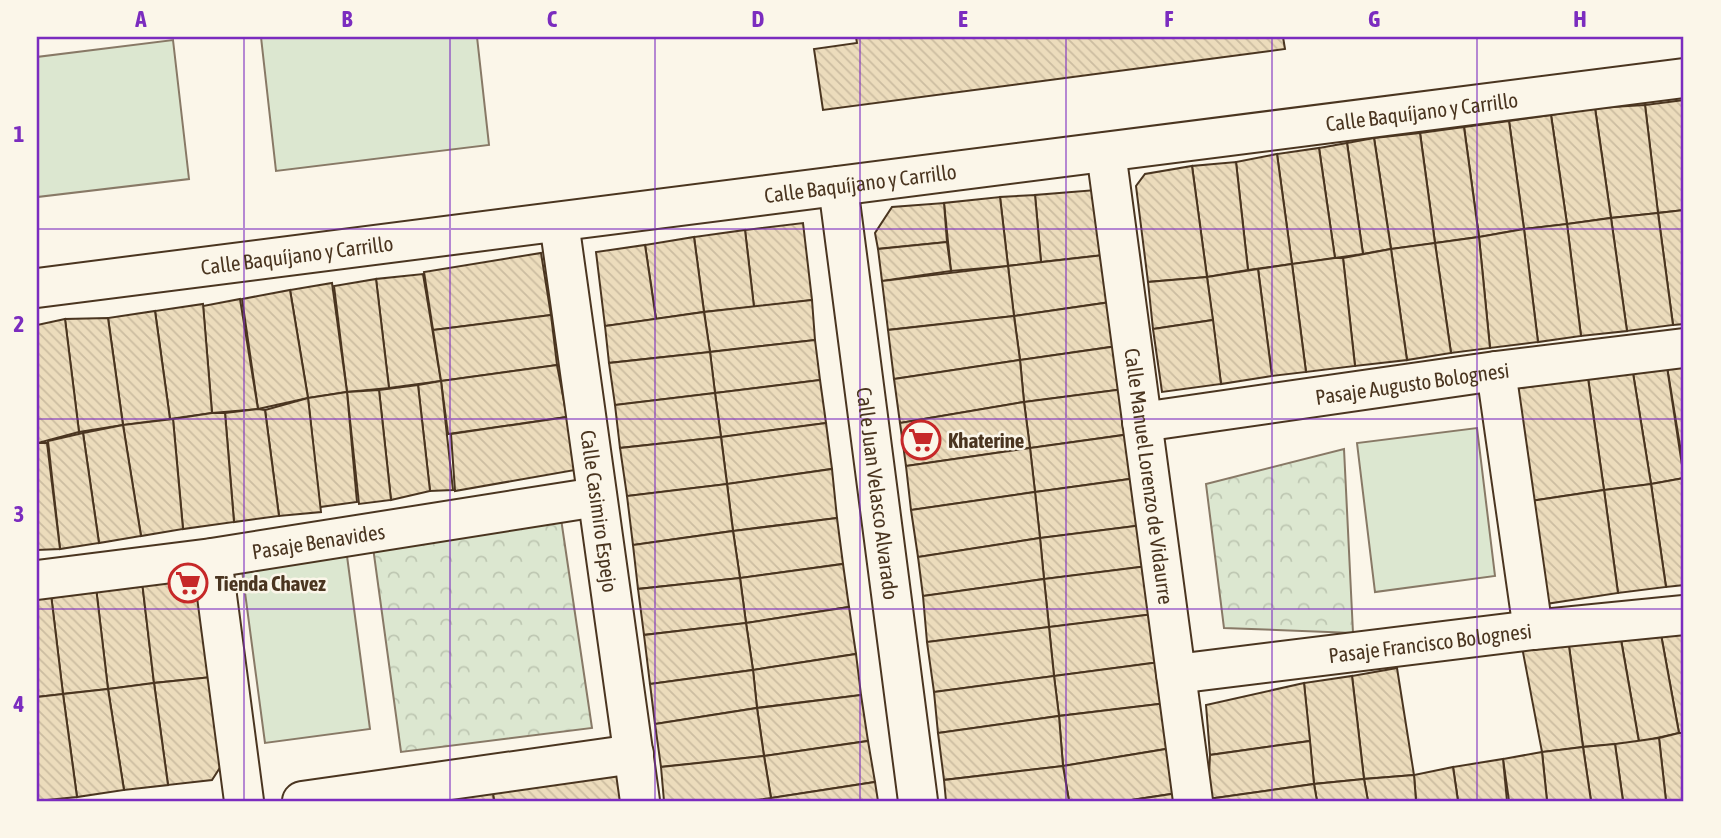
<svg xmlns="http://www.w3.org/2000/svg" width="1721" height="838" viewBox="0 0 1721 838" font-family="'Asap Condensed',sans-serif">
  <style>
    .park { fill: url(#park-crowns); stroke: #887966; stroke-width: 2 }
    .garden { fill: #dce7d0; stroke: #887966; stroke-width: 2 }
    .building { fill: url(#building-back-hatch); stroke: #4a3520; stroke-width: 2 }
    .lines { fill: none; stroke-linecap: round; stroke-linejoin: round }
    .minor-casing { stroke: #4a3520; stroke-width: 42 }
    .minor { stroke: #fbf6e9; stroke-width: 38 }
    .grid { fill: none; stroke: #7b2cbf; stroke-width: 2; stroke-opacity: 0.55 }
    .labels { text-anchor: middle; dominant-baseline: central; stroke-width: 5; stroke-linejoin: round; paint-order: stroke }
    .street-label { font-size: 21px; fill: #4a3520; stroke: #fbf6e9 }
    .poi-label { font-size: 21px; font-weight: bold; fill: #4a3520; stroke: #fbf6e9; text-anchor: start }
    .neatline { fill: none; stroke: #7b2cbf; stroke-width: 2.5 }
    .grid-label { font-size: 23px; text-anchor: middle; font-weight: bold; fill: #7b2cbf }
  </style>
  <defs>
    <pattern id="park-crowns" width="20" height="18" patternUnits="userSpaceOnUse" patternTransform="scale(1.75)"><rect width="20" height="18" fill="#dce7d0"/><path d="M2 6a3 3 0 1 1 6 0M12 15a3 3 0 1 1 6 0" fill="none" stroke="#bec7b2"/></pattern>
    <pattern id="building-back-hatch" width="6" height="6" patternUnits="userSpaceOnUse" patternTransform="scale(1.75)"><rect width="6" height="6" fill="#ecdcbc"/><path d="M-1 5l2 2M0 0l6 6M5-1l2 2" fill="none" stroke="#ccbda1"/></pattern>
  </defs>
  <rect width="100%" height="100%" fill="#fbf6e9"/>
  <g class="park">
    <path d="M1344,449l9,184 -129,-5 -18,-144z"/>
    <path d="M560,512l32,216 -191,24 -29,-212z"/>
  </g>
  <g class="garden">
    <path d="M261,37h216l12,108 -213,26z"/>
    <path d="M173,40l16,139 -152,18v-140z"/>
    <path d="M1477,428l18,148 -120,16 -18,-149z"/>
    <path d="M347,556l23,173 -105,14 -23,-173z"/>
  </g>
  <g class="building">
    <path d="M856,37h427l2,12 -462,61 -9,-61 43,-6z"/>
    <path d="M1684,100v110l-26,3 -13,-108z"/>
    <path d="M1645,105l13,108 -47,5 -16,-110z"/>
    <path d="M1595,108l16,110 -44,6 -16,-109z"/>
    <path d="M1551,115l16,109 -43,5 -15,-108z"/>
    <path d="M1509,121l15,108 -45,8 -15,-110z"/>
    <path d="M1464,127l15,110 -44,6 -15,-110z"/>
    <path d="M1420,133l15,110 -44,6 -17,-111z"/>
    <path d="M1374,138l17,111 -28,5 -16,-111z"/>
    <path d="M1347,143l16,111 -28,4 -16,-110z"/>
    <path d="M1319,148l16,110 -43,6 -15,-110z"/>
    <path d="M1277,154l15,110 -44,6 -12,-108z"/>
    <path d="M1236,162l12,108 -41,7 -15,-111z"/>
    <path d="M1192,166l15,111 -59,5 -12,-96 9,-12z"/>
    <path d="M1096,190l8,65 -63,7 -6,-67z"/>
    <path d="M1035,195l6,67 -33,4 -8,-69z"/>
    <path d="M1000,197l8,69 -57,5 -7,-68z"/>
    <path d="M944,203l3,39 -69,7 -3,-16 17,-26z"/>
    <path d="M1684,210v114l-11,1 -15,-112z"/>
    <path d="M1658,213l15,112 -46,6 -16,-113z"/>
    <path d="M1611,218l16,113 -46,5 -14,-112z"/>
    <path d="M803,223l9,77 -58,7 -9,-77z"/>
    <path d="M1567,224l14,112 -43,6 -14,-113z"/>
    <path d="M1524,229l14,113 -48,6 -11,-111z"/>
    <path d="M745,230l9,77 -50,5 -10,-75z"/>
    <path d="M694,237l10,75 -48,7 -11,-74z"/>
    <path d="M1479,237l11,111 -39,5 -16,-110z"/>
    <path d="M947,242l4,29 -69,10 -4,-32z"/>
    <path d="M1435,243l16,110 -44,7 -16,-111z"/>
    <path d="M645,245l11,74 -51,7 -9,-74z"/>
    <path d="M1391,249l16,111 -52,6 -12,-108z"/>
    <path d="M541,253l10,62 -118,15 -9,-58z"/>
    <path d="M1104,255l7,47 -97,14 -6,-50z"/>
    <path d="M1335,258h8l12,108 -49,6 -14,-108z"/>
    <path d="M1292,264l14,108 -34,4 -14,-107z"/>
    <path d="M1008,266l6,50 -126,14 -6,-49z"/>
    <path d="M1258,269l14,107 -51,8 -14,-107z"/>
    <path d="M423,274l18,107 -52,7 -13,-109z"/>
    <path d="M1207,277l6,43 -60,9 -5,-47z"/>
    <path d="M376,279l13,109 -42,4 -13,-106z"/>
    <path d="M332,283l15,109 -39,6 -18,-108z"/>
    <path d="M290,290l18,108 -50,11 -16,-110z"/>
    <path d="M240,299l18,110 -46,4 -9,-107z"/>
    <path d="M812,300l3,40 -105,12 -6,-40z"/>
    <path d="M1111,302l7,44 -98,14 -6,-44z"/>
    <path d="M203,304l9,109 -42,6 -15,-108z"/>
    <path d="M155,311l15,108 -47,6 -15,-107z"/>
    <path d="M704,312l6,40 -101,11 -4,-37z"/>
    <path d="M551,315l6,50 -116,16 -8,-51z"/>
    <path d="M1014,316l6,44 -126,19 -6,-49z"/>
    <path d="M108,318l15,107 -44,7 -14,-113z"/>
    <path d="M65,319l14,113 -41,11 -1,-118z"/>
    <path d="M1213,320l8,64 -59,8 -9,-63z"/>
    <path d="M815,340l5,40 -105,13 -5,-41z"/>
    <path d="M1118,346l6,43 -100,13 -4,-42z"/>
    <path d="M710,352l5,41 -100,12 -6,-42z"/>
    <path d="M1020,360l4,42 -124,21 -6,-44z"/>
    <path d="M1684,364v106l-17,-103z"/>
    <path d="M557,365l10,52 -119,17 -7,-53z"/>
    <path d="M1667,367l17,111 -33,6 -18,-111z"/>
    <path d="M1633,373l18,111 -47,6 -16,-112z"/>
    <path d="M1588,378l16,112 -80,12 -17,-112z"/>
    <path d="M820,380l6,43 -105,14 -6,-44z"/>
    <path d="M441,381l12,109 -23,1 -12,-106z"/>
    <path d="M418,385l12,106 -39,9 -12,-110z"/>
    <path d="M1124,389l7,45 -101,14 -6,-46z"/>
    <path d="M379,390l12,110 -32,4 -12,-112z"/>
    <path d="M347,392l10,110 -37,5 -12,-109z"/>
    <path d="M715,393l6,44 -101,11 -5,-43z"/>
    <path d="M308,398l13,114 -42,4 -14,-106z"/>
    <path d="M1024,402l6,46 -124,18 -6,-43z"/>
    <path d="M258,409l7,1 14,106 -45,6 -9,-109z"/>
    <path d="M212,413h13l9,109 -51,7 -10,-110z"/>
    <path d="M567,417l8,53 -120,21 -4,-57z"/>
    <path d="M173,419l10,110 -42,7 -18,-111z"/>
    <path d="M826,423l6,46 -105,15 -6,-47z"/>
    <path d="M123,425l18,111 -42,7 -16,-110z"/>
    <path d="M83,433l16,110 -39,6 -12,-108z"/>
    <path d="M1131,434l6,44 -102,14 -5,-44z"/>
    <path d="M721,437l6,47 -100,12 -7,-48z"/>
    <path d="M37,443h10l13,106 -23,1z"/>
    <path d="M1030,448l5,44 -124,18 -5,-44z"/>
    <path d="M832,469l5,49 -104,13 -6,-47z"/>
    <path d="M1137,478l6,47 -103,13 -5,-46z"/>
    <path d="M1684,478v107l-18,2 -15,-103z"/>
    <path d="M727,484l6,47 -100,14 -6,-49z"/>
    <path d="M1651,484l15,103 -48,6 -14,-103z"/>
    <path d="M1604,490l14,103 -79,12 -15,-103z"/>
    <path d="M1035,492l5,46 -122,19 -7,-47z"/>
    <path d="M837,518l6,46 -103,14 -7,-47z"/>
    <path d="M1143,525l5,41 -104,13 -4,-41z"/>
    <path d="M733,531l7,47 -102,11 -5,-44z"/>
    <path d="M1040,538l4,41 -121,17 -5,-39z"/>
    <path d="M843,564l6,43 -103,16 -6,-45z"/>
    <path d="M1148,566l6,48 -105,13 -5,-48z"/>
    <path d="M141,573l13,110 -46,6 -13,-110z"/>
    <path d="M141,573l62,6 9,98 -58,6z"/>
    <path d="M740,578l6,45 -102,12 -6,-46z"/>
    <path d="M95,579l13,110 -45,5 -13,-108z"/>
    <path d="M1044,579l5,48 -122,15 -4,-46z"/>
    <path d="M50,586l13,108 -26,3v-109z"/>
    <path d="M849,607l7,47 -103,16 -7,-47z"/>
    <path d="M1154,614l6,48 -106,14 -5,-49z"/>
    <path d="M746,623l7,47 -103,14 -6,-49z"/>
    <path d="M1049,627l5,49 -120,16 -7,-50z"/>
    <path d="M1684,628v105h-5l-19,-104z"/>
    <path d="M1660,629l19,104 -40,9 -19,-108z"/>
    <path d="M1620,634l19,108 -56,5 -15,-108z"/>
    <path d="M1568,639l15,108 -41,5 -20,-105z"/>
    <path d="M856,654l5,41 -104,13 -4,-38z"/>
    <path d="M1160,662l7,41 -108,13 -5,-40z"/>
    <path d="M1397,668l17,107 -50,4 -12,-103z"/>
    <path d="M753,670l4,38 -102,16 -5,-40z"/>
    <path d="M1054,676l5,40 -121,17 -4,-41z"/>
    <path d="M1352,676l12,103 -50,5 -10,-101z"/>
    <path d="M212,677l9,89 -9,14 -44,5 -14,-102z"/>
    <path d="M154,683l14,102 -44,5 -16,-101z"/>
    <path d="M1304,683l6,58 -100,14 -4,-50z"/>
    <path d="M108,689l16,101 -47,7 -14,-103z"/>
    <path d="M63,694l14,103 -40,4v-104z"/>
    <path d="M861,695l7,46 -104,15 -7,-48z"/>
    <path d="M1167,703l5,45 -109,18 -4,-50z"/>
    <path d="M757,708l7,48 -103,11 -6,-43z"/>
    <path d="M1059,716l4,50 -119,14 -6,-47z"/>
    <path d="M1679,733h5v68h-18l-7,-63z"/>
    <path d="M1659,738l7,63h-43l-8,-57z"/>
    <path d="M868,741l7,41 -104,16 -7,-42z"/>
    <path d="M1310,741l4,43 -106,15 2,-44z"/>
    <path d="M1615,744l8,57h-32l-8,-54z"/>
    <path d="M1583,747l8,54h-44l-5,-49z"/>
    <path d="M1172,748l6,45 -53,8h-56l-6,-35z"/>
    <path d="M1542,752l5,49h-38l-6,-42z"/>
    <path d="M764,756l7,42 -23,3h-84l-3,-34z"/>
    <path d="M1503,759l4,42h-49l-5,-34z"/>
    <path d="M625,765l4,36h-135l-2,-14z"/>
    <path d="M1063,766l6,35h-123l-2,-21z"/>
    <path d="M1453,767l5,34h-42l-2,-26z"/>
    <path d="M1414,775l2,26h-48l-4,-22z"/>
    <path d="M1364,779l4,22h-51l-3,-17z"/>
    <path d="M875,782l3,19h-107v-3z"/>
    <path d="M1314,784l3,17h-108l-1,-2z"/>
    <path d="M492,787l2,14h-44l-2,-11z"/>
    <path d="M1178,793l1,8h-54z"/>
  </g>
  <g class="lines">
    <defs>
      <g id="minor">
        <path id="s1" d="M1106,152l87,649"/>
        <path id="s2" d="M838,186l80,615"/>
        <path id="s3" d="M559,222l81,579"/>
        <path id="s4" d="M37,288l1647,-210"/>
        <path d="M1496,371l37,259"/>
        <path id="s5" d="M1142,422l354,-51 188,-23"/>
        <path d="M212,558l32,243"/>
        <path id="s6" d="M37,580l175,-22 385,-61"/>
        <path id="s7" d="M1176,674l357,-44 151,-15"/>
        <path d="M302,801l332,-47"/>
      </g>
    </defs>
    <use href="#minor" class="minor-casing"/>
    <use href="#minor" class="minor"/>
  </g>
  <path class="grid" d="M244,37v764M450,37v764M655,37v764M860,37v764M1066,37v764M1272,37v764M1477,37v764M37,229h1647M37,419h1647M37,609h1647"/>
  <defs>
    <symbol id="supermarket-ring" viewBox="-11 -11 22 22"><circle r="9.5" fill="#fbf6e9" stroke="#c62828" stroke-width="1.5"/><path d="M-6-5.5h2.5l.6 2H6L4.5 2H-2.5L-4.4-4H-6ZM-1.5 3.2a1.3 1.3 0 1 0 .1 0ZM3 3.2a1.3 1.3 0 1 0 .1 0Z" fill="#c62828"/></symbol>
  </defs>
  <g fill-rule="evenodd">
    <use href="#supermarket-ring" x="899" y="418" width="44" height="44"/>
    <use href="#supermarket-ring" x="166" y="561" width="44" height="44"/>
  </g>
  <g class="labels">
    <g class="street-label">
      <text stroke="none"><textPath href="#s4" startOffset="1396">Calle Baquíjano y Carrillo</textPath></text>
      <text stroke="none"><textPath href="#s4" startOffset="830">Calle Baquíjano y Carrillo</textPath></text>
      <text stroke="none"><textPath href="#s4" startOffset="262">Calle Baquíjano y Carrillo</textPath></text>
      <text stroke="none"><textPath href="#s5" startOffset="273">Pasaje Augusto Bolognesi</textPath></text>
      <text stroke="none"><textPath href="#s1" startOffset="327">Calle Manuel Lorenzo de Vidaurre</textPath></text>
      <text stroke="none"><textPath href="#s2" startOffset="310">Calle Juan Velasco Alvarado</textPath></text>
      <text stroke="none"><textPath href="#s3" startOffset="292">Calle Casimiro Espejo</textPath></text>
      <text stroke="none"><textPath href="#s6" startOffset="284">Pasaje Benavides</textPath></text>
      <text stroke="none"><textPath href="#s7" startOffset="256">Pasaje Francisco Bolognesi</textPath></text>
    </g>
    <g class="poi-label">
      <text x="948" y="440">Khaterine</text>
      <text x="215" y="583">Tienda Chavez</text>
    </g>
  </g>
  <rect width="1721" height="838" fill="none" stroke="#fbf6e9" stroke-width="77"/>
  <rect x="38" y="38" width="1644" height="762" class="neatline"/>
  <g class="grid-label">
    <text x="141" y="27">A</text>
    <text x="347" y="27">B</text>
    <text x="552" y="27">C</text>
    <text x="758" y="27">D</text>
    <text x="963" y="27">E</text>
    <text x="1169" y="27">F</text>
    <text x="1374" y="27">G</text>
    <text x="1580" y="27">H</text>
    <text x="19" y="142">1</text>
    <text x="19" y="332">2</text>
    <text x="19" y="522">3</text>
    <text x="19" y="712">4</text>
  </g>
</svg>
